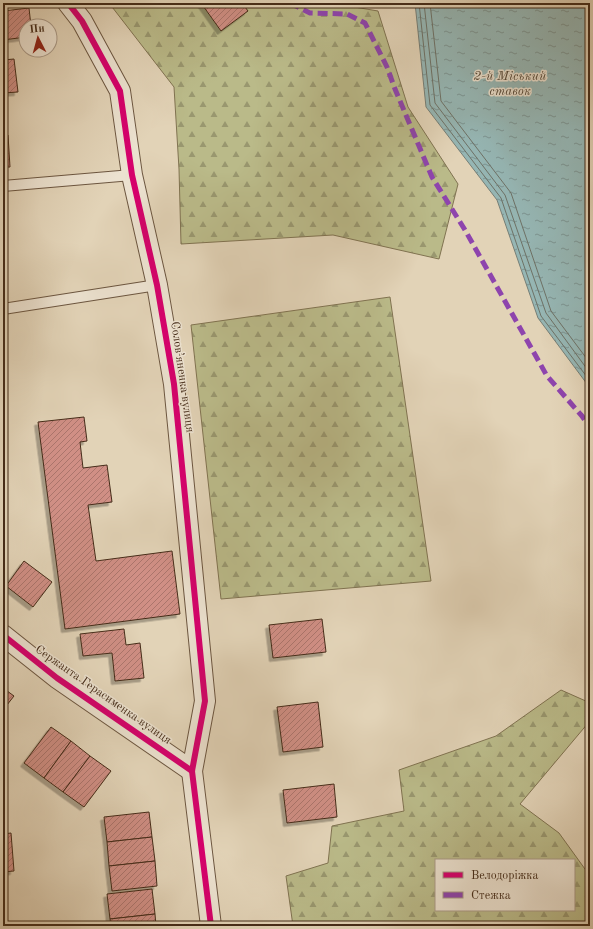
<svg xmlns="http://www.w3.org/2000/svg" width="593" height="929" viewBox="0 0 593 929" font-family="'Old Standard TT',serif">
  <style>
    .forest { fill: url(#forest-firs); stroke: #807351; fill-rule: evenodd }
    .water { fill: url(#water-ripples); stroke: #767f77 }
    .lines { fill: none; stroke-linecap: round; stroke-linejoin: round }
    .shore { stroke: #6e7267; stroke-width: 1 }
    .building { fill: url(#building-hatch); stroke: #452c19; filter: url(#shadow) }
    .lane-casing { stroke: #6c5640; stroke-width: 12 }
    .street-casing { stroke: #6c5640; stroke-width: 22 }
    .lane { stroke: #ece2d0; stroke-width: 10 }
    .street { stroke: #ece2d0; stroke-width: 20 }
    .quiet { stroke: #8e44ad; stroke-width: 5; stroke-dasharray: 10 5; stroke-linecap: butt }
    .cycleway-casing { stroke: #ece2d0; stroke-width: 8 }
    .cycleway { stroke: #d6006c; stroke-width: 6 }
    .labels { text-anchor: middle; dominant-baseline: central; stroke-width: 3; stroke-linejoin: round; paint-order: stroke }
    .street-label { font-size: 12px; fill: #452c19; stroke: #ece2d0 }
    .water-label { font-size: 13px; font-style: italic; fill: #554838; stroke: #ece2d0 }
  </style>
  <defs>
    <pattern id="forest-firs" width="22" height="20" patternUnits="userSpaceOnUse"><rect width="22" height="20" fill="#baba89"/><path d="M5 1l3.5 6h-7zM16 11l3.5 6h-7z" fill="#99976f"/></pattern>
    <pattern id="water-ripples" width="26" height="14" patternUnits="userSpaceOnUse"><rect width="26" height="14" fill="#96b7b5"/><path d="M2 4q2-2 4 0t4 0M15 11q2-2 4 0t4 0" fill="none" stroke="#7c9592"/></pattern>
    <pattern id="building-hatch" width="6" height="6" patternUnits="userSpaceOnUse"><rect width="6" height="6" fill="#d08f85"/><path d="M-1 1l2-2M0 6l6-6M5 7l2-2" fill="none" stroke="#ab756c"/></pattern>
    <filter id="shadow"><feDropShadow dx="-3.5" dy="3.5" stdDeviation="0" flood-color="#0004"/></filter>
  </defs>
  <rect width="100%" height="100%" fill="#e2d3b7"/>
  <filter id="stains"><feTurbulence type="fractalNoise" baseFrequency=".005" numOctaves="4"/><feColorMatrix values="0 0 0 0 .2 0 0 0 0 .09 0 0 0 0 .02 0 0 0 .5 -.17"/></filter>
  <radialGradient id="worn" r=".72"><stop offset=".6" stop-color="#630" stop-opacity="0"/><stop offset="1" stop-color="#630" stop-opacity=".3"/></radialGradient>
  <g class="forest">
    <path d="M109,3h222l47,8 30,96 50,77 -19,75 -106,-24 -152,9 -2,-75 -5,-82z"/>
    <path d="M390,297l41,284 -210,18 -30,-274z"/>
    <path d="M561,690l27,12 1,20 -69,82 39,29 31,43v50h-297l-7,-50 42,-13 4,-37 72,-15 -5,-41 97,-34zM436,860h138v50h-138z"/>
  </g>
  <path class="water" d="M415,3h175v385l-52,-70 -41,-118 -71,-93z"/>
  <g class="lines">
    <g class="shore">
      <path d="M419,3l11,102 71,93 40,118 49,65"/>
      <path d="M424,3l11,100 70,92 41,118 44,60"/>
      <path d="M430,3l11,98 70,92 40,118 39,52"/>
    </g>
  </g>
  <g class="building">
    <path d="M201,3h41l6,8 -27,20z"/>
    <path d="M29,8l2,18h-5v11l-23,3v-29z"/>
    <path d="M14,59l4,33 -15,1v-33z"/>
    <path d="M3,135h5l2,32h-7z"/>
    <path d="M84,417l3,24 -7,1 3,26 24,-3 5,37 -24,3 8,56 76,-10 8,63 -115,15 -27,-207z"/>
    <path d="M24,561l28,21 -19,25 -27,-21z"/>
    <path d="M322,619l4,33 -53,6 -4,-33z"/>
    <path d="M124,629l2,16 14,-2 4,35 -29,3 -3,-28 -29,3 -3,-22z"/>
    <path d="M3,688l11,8 -11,14z"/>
    <path d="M318,702l5,45 -40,5 -6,-45z"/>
    <path d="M51,727l20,14 -27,37 -20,-15z"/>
    <path d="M71,741l19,15 -27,36 -19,-14z"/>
    <path d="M90,756l21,15 -27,36 -21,-15z"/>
    <path d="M334,784l3,33 -50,6 -4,-33z"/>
    <path d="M149,812l3,25 -45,5 -3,-25z"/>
    <path d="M11,833l3,38 -11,1v-38z"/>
    <path d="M152,837l3,24 -46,5 -2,-24z"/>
    <path d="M155,861l2,25 -45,5 -3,-25z"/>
    <path d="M152,889l3,25 -45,5 -3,-25z"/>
    <path d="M155,914l1,12h-45l-1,-7z"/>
  </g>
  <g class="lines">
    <defs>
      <g id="lane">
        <path d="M3,186l129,-11"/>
        <path d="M3,309l154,-24"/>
      </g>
      <g id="street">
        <path d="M68,3l14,18 38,70 12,84 25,110 17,99 31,317 -13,70 19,155"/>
        <path d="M3,635l54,43 135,93"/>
      </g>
    </defs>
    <use href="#lane" class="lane-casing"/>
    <use href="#street" class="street-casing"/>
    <use href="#lane" class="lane"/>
    <use href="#street" class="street"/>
    <path class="quiet" d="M290,3l20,10 37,1 18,9 22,44 8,22 37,88 33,53 82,146 35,40 8,12"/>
    <defs>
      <g id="cycleway">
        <path d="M68,3l14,18 38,70 12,84 25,110 17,99 31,317 -13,70 19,155"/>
        <path d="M3,635l54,43 135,93"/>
      </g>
    </defs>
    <use href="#cycleway" class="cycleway-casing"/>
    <use href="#cycleway" class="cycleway"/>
  </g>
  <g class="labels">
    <g class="street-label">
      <text transform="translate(182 377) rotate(82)">Солов’яненка вулиця</text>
      <text transform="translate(103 695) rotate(35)">Сержанта Герасименка вулиця</text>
    </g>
    <g class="water-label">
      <text x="510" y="76">2-й Міський<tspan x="510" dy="15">ставок</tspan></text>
    </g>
  </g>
  <rect width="593" height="929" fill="none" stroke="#e2d3b7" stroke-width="16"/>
  <rect x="4" y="4" width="585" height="921" fill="none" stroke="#452c19" stroke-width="2"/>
  <rect x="8" y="8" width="577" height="913" fill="none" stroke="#452c19"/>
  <rect x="435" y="859" width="140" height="52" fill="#ece2d0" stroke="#a99987"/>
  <rect x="443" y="872" width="20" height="6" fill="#d6006c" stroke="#a99987"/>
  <text x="471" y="879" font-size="12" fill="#452c19">Велодоріжка</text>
  <rect x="443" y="892" width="20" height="6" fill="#8e44ad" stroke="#a99987"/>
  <text x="471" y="899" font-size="12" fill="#452c19">Стежка</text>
  <g transform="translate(38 38) rotate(354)"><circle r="19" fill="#ece2d0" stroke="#a99987"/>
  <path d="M0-3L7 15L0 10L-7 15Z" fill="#8f2418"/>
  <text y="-6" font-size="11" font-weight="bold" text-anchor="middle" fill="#452c19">Пн</text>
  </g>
  <rect width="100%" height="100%" filter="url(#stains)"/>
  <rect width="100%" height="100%" fill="url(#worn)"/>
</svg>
